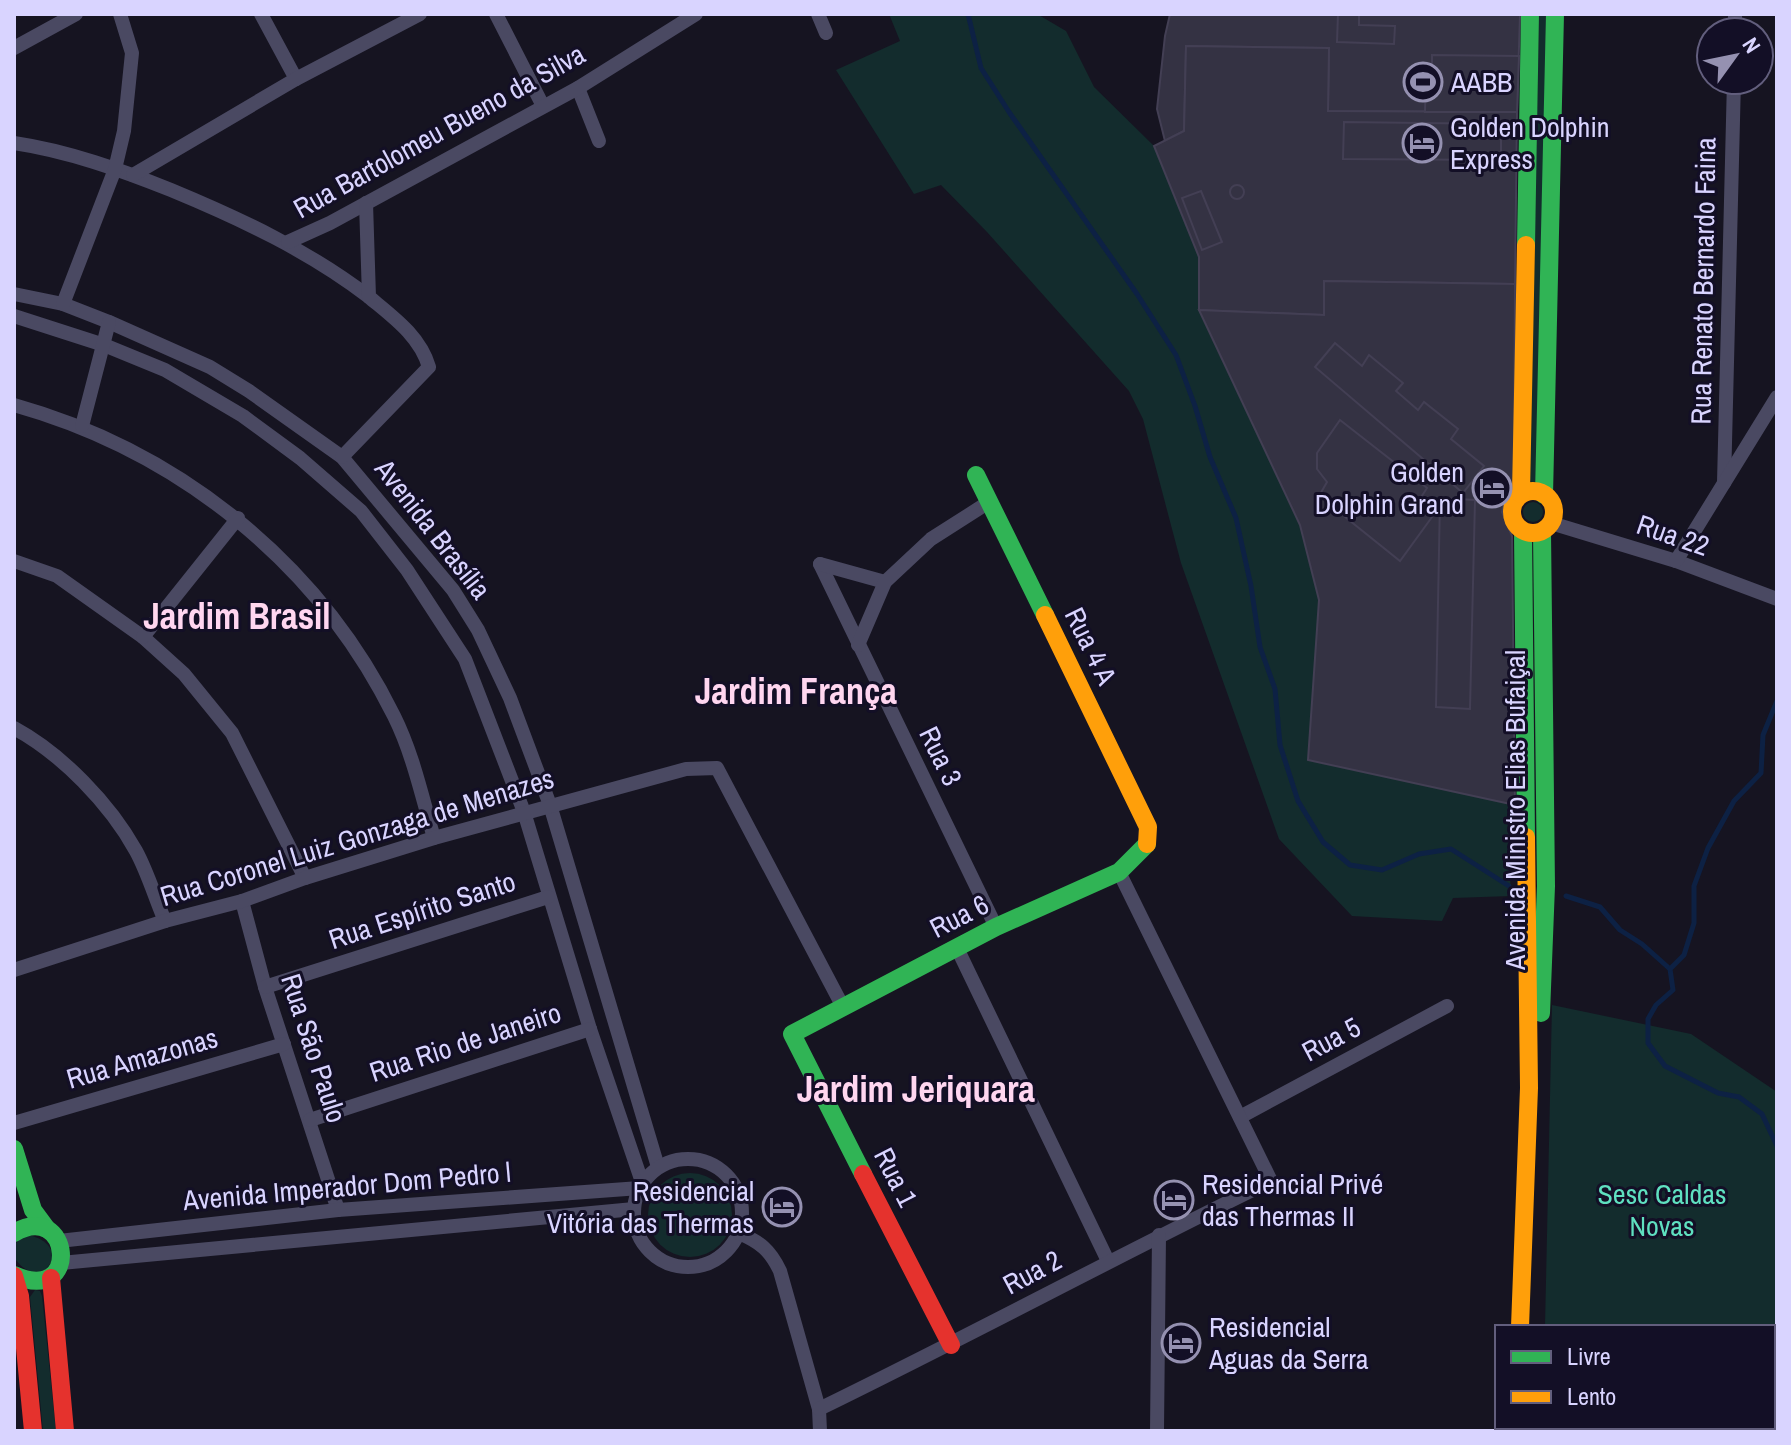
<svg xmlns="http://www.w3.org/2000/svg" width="1791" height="1445" viewBox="0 0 1791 1445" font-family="'Archivo Narrow',sans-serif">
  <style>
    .green { fill: #132c2d }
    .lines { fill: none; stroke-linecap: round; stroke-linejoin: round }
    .stream { stroke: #0d2144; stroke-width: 5 }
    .building { fill: #343243; stroke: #433f54; stroke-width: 2 }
    .street { stroke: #4a4962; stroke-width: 14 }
    .fast { stroke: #30b455; stroke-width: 18 }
    .slow { stroke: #ff9f0a; stroke-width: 18 }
    .jam { stroke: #e5322d; stroke-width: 18 }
    .labels { text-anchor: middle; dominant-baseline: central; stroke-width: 6; stroke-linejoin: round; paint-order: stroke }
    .poi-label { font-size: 28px; fill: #d9d4ff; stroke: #130f26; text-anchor: start }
    .street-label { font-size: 28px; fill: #d9d4ff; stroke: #130f26 }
    .park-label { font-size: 28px; fill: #5fe0c0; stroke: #130f26 }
    .district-label { font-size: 36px; font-weight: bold; fill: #ffd6f0; stroke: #130f26 }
  </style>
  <rect width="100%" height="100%" fill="#161421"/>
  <g class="green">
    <path d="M889,14h148l29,17 28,56 60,59 45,111 4,63 97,205 19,75 -11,160 207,45 3,69 -8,2 1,20 -58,2 -11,23 -90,-5 -73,-77 -98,-276 -38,-144 -14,-28 -142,-159 -46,-47 -27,9 -78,-124 64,-29z"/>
    <path d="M1539,14h9l-11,469 -3,2 -4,-5z"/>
    <circle cx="1533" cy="512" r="10"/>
    <path d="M1552,1005l139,29 86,58v339h-234v-4h230v-100h-228z"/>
    <circle cx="690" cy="1215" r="42"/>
    <path d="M29,1235c14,4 22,9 25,24l-10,12c-13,3 -20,-1 -28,-11v-17l5,-6z"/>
    <path d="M35,1290l5,1 2,5 14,135h-13l-13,-134z"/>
  </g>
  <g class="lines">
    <g class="stream">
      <path d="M968,14l13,54 28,44 128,182 39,61 19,51 15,51 26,61 15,68 9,61 15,42 5,56 18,56 25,41 27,23 32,5 37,-16 32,-5 58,37"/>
      <path d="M1566,896l34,11 20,23 22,14 28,25 3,21 -17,15 -8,14v24l17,23 53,27 21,4 23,17 15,32"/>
      <path d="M1670,969l14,-14 10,-32v-37l14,-38 26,-47 27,-28 2,-38 14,-34"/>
    </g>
  </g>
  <g class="building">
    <path d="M1170,14h350l-3,98 -189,-1 1,-63 -143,-2 -2,85 -19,10 -8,-32 8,-73z"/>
    <path d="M1338,14h21v11l36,1 -1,18 -57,-2z"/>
    <path d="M1186,46l143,2 -1,63 189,1 -2,172 -191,-3v34l-125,-5v-53l-45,-111 30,-15z"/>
    <path d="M1432,55l87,1 -2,56h-92l1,-48h6z"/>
    <path d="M1344,122l157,2v36l-158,-1z"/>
    <circle cx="1237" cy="192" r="7"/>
    <path d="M1201,191l21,51 -20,8 -20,-52z"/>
    <path d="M1324,281l191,3 -1,204 -9,12 -3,12 10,24 3,269 -207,-45 11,-160 -19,-75 -101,-215 125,5z"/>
    <path d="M1335,343l27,23 7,-11 34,28 -7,8 22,19 6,-8 34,27 -7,10 33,27 -21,27 -148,-126z"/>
    <path d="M1340,420l87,68 -11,17 16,12 -32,44 -81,-65 8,-14 -10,-13v-16z"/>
    <path d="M1440,498l35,2 -5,209 -34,-2z"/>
  </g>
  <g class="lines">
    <g class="street">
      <path d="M261,14l35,65"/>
      <path d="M496,14l47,92"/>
      <path d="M818,14l8,19"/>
      <path d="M1735,32v-18"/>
      <path d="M14,48l62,-34"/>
      <path d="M578,88l21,53"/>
      <path d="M14,143c54,8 107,27 157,47 70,29 138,61 198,107"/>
      <path d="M133,175l163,-96 124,-65"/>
      <path d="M288,242l42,-19 248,-135 118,-74"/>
      <path d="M14,294l49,10 46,18 101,45 39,24 93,66 111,133 25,40 32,68 40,107 108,362"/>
      <path d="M63,304l52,-135 9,-38 8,-78 -12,-39"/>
      <path d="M14,316l90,29 61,25 78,46 57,42 61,53 46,59 58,89 59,153 66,217 52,153"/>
      <path d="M14,405c164,46 304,157 380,311 19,38 28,81 40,122"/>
      <path d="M82,426l27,-104"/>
      <path d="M342,457l87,-90c-9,-31 -36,-50 -60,-70l-3,-94"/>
      <path d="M1724,483l10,-403"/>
      <path d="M1551,523l125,38 101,38"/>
      <path d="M14,561l43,15 86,61 41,37 48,59 73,145"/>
      <path d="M1676,561l101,-164"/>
      <path d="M820,564l176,363"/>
      <path d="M820,564l65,18"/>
      <path d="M143,637l95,-119"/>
      <path d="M858,645l27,-63 46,-43 58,-37"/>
      <path d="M14,728c48,26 96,76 122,123 12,22 19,47 29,70"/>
      <path d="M242,901l23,86 73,223"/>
      <path d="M957,948l151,313"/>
      <path d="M14,970l151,-49 77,-20 63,-23 129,-40 252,-69 31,-1 126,239"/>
      <path d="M265,987l283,-90"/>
      <path d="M1240,1117l207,-111"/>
      <path d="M310,1120l280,-91"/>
      <path d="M14,1123l270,-79"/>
      <circle cx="688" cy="1213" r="54"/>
      <path d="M739,1233c21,9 31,17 41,38l39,138 1,22"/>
      <path d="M59,1241l279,-31 302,-22"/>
      <path d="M61,1263l573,-54"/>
      <path d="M819,1409c152,-74 300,-154 452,-228l-152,-309"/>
      <path d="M1157,1431l2,-196"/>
    </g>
    <g class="fast">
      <path d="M1526,245l4,-231"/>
      <path d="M976,475l69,140"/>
      <path d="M1544,495l11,-481"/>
      <path d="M1523,532l3,305"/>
      <path d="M1541,1013l5,-127 -4,-354"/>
      <path d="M14,1149l19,61 14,19"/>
      <path d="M863,1174l-71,-140 204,-107 123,-55 28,-28"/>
      <path d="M14,1233c57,-34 68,73 0,42"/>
      <path d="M1517,1427v4"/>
    </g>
    <g class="slow">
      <circle cx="1533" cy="512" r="21"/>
      <path d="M1521,494l5,-249"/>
      <path d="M1045,615l103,212 -1,17"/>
      <path d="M1520,1327l9,-239 -3,-251"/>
    </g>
    <g class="jam">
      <path d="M863,1174l88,171"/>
      <path d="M14,1276l6,20 13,135"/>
      <path d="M51,1278l14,153"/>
    </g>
  </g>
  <defs>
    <symbol id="stadium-ring" viewBox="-11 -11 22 22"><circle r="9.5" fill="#130f26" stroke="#9591b1" stroke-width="1.5"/><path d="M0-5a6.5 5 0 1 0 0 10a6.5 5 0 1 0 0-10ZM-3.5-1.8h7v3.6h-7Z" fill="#9591b1"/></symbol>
    <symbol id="hotel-ring" viewBox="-11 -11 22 22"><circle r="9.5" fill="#130f26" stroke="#9591b1" stroke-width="1.5"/><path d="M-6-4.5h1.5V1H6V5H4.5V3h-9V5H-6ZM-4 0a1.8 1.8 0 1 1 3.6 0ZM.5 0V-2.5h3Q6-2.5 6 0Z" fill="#9591b1"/></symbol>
  </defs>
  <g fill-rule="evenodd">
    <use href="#stadium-ring" x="1401" y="60" width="44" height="44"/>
    <use href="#hotel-ring" x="1400" y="121" width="44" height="44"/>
    <use href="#hotel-ring" x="1470" y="466" width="44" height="44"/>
    <use href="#hotel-ring" x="1152" y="1178" width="44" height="44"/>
    <use href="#hotel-ring" x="760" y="1185" width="44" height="44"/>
    <use href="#hotel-ring" x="1159" y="1321" width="44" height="44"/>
  </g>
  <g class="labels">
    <g class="poi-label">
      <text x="1451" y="82">AABB</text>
      <text x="1450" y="127">Golden Dolphin<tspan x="1450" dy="32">Express</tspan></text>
      <text x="1464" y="472" text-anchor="end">Golden<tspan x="1464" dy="32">Dolphin Grand</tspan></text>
      <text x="1202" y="1184">Residencial Privé<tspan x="1202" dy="32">das Thermas II</tspan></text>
      <text x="754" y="1191" text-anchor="end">Residencial<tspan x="754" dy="32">Vitória das Thermas</tspan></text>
      <text x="1209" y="1327">Residencial<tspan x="1209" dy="32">Aguas da Serra</tspan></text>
    </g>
    <g class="street-label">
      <text transform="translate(439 131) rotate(-29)">Rua Bartolomeu Bueno da Silva</text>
      <text transform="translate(1703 281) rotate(-89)">Rua Renato Bernardo Faina</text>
      <text transform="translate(433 529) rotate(52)">Avenida Brasília</text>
      <text transform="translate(1673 535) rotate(19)">Rua 22</text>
      <text transform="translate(1091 646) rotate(64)">Rua 4 A</text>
      <text transform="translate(941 756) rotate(64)">Rua 3</text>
      <text transform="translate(1515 810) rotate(-90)">Avenida Ministro Elias Bufaiçal</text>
      <text transform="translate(357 837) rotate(-17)">Rua Coronel Luiz Gonzaga de Menazes</text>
      <text transform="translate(422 910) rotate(-18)">Rua Espírito Santo</text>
      <text transform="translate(959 916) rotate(-27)">Rua 6</text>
      <text transform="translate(1331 1039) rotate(-28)">Rua 5</text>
      <text transform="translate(465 1042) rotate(-18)">Rua Rio de Janeiro</text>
      <text transform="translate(314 1048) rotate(72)">Rua São Paulo</text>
      <text transform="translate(142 1058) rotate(-16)">Rua Amazonas</text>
      <text transform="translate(896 1177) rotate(63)">Rua 1</text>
      <text transform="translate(347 1186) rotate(-5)">Avenida Imperador Dom Pedro l</text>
      <text transform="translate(1032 1272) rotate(-28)">Rua 2</text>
    </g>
    <g class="park-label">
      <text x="1662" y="1194">Sesc Caldas<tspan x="1662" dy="32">Novas</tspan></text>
    </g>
    <g class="district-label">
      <text x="237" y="616">Jardim Brasil</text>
      <text x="796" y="691">Jardim França</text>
      <text x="916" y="1089">Jardim Jeriquara</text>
    </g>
  </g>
  <rect width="1791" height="1445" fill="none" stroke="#d9d4ff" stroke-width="32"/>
  <rect x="1495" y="1325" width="280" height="104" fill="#130f26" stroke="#625e7d" stroke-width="2"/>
  <rect x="1511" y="1351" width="40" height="12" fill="#30b455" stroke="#625e7d" stroke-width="2"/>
  <text x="1567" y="1365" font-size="24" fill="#d9d4ff">Livre</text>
  <rect x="1511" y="1391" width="40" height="12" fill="#ff9f0a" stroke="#625e7d" stroke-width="2"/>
  <text x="1567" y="1405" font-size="24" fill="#d9d4ff">Lento</text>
  <g transform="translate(1735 56) rotate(57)"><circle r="38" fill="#130f26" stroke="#625e7d" stroke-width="2"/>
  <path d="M0-6L14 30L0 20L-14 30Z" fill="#9591b1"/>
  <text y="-12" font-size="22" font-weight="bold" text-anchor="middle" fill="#d9d4ff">N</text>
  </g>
</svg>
